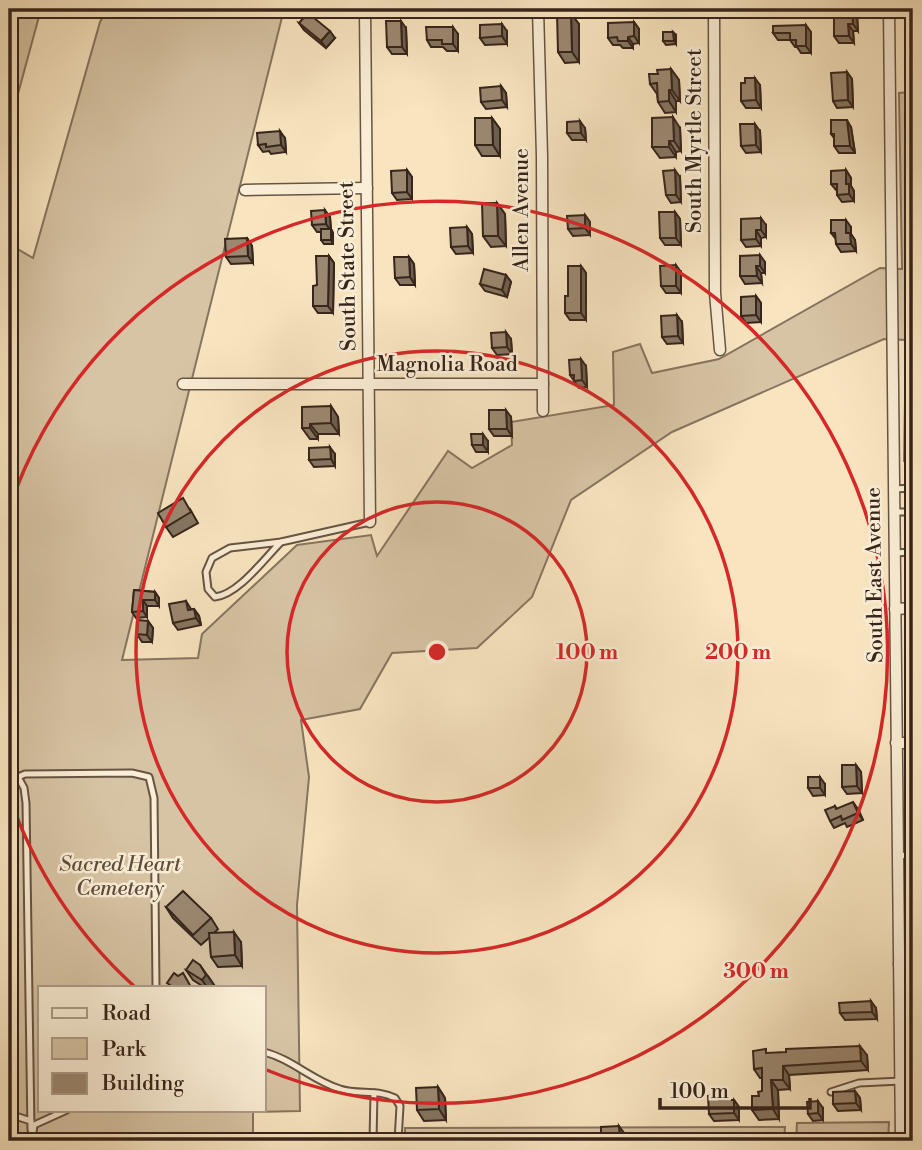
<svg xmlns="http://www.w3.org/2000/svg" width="922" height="1150" viewBox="0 0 922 1150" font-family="'Libre Bodoni',serif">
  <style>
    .green { fill: #d7c4a4; stroke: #877460; stroke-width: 2; fill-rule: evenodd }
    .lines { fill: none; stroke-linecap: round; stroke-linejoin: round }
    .lane-casing { stroke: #675444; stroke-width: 9 }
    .street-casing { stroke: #675444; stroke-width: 13 }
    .lane { stroke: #faeed6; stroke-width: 5 }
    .street { stroke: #faeed6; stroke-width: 10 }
    .wall { fill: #857561; stroke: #37241b; stroke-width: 2 }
    .shaded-wall { fill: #6c5f4f; stroke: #37241b; stroke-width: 2 }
    .building { fill: #9b8871; stroke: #37241b; stroke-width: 2 }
    .ring { fill: none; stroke: #d62828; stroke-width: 3.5 }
    .labels { text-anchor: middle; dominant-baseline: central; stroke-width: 5; stroke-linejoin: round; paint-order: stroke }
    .street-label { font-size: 21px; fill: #37241b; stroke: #faeed6 }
    .park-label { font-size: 21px; font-style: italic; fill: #5f4c3d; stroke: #faeed6 }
    .centre { fill: #d62828; stroke: #faeed6; stroke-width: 3.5 }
    .ring-label { font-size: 21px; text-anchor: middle; font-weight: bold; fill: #d62828; stroke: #faeed6; stroke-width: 5; stroke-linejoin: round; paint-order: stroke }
  </style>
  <rect width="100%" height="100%" fill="#f8e5c0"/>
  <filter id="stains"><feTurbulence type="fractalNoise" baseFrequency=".00286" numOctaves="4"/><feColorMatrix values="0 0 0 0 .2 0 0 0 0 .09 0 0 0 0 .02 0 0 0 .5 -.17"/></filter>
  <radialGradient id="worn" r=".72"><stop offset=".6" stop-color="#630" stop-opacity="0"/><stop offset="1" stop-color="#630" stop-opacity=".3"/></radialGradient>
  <g class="green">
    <path d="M9,9h32l-32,118z"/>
    <path d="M107,9h177l-162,651 76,-2 4,-24 95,-89 74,-10 6,21 71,-105 24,17 40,-23 -1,-23 103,-17 -1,-53 27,-8 12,29 67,-14 161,-91 22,1 -3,-176 13,-1 -1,-64 2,-1v434h-9l2,-121 -22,-1 -212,93 -101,68 -39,97 -55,51 -85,5 -32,56 -59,11 8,57 -12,128 3,206 -47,1v29h-244v-897l24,14 67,-236zM40,987h224v123h-224z"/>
    <path d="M907,866h6v90l-6,-7z"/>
    <path d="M889,1122l-1,19h-92l1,-18z"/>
    <path d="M785,1127l-1,14h-379v-13z"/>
  </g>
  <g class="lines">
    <defs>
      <g id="lane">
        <path d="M894,489l19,-1"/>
        <path d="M894,512h19"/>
        <path d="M281,542c-17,17 -43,53 -66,55l-7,-8 -2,-17 6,-14 18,-10 51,-6 89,-20"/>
        <path d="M894,553l19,-1"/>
        <path d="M9,775l9,2 6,11 2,15 5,327"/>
        <path d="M18,777l7,-3 107,-1 17,4 5,21 2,189"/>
        <path d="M897,853l16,6"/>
        <path d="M264,1052c28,7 49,29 76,37 18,6 38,0 55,9l5,8 -2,35"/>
        <path d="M831,1092l28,-9 42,-2"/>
        <path d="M9,1114l22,7"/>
        <path d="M32,1141l2,-16 33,-15"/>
        <path d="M373,1141l1,-48"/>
      </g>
      <g id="street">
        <path d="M365,9l5,513"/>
        <path d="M538,9l4,147 1,255"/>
        <path d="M714,9l1,284 5,57"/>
        <path d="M889,9l12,1132"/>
        <path d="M245,190l122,-2"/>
        <path d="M183,384h360"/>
        <path d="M895,609l18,-1"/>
        <path d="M896,743h17"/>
        <path d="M899,964h14"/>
      </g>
    </defs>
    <use href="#lane" class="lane-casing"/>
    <use href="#street" class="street-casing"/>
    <use href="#lane" class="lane"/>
    <use href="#street" class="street"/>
  </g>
  <g class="wall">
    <path d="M840,9h13l4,5 1,17h-5l1,12h-15l-5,-7 7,-19z"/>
    <path d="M571,14l8,10v38l-14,1 -7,-11z"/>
    <path d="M634,22l5,7v14l-6,1v4h-10l-3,-3h-7l-5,-7z"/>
    <path d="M299,23l36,15 -9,10 -22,-18z"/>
    <path d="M406,28l1,26h-15l-5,-7z"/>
    <path d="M507,31v13l-22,1 -5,-7z"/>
    <path d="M811,32v21h-10l-4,-6h-2l-5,-7h-12l-5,-7z"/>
    <path d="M458,34v17h-11l-4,-4h-12l-4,-7z"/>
    <path d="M676,35v9l-10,1 -3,-4z"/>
    <path d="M671,69l8,11 1,21h-4v11l-11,1 -7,-11 -1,-8 -7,-10 8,-10z"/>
    <path d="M847,72l5,7 1,28 -16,1 -4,-7z"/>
    <path d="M745,83l15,2 1,23h-15l-5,-7z"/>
    <path d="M501,86l5,7 1,14 -21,2 -5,-7z"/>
    <path d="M492,118l8,11v27h-18l-7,-11z"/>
    <path d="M851,127l4,26h-16l-5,-7v-8l-3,-4z"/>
    <path d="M585,128l1,12h-14l-5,-7z"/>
    <path d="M680,128l1,23 -5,1v5l-16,1 -8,-11z"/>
    <path d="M760,131l1,21 -15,1 -5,-7z"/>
    <path d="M285,138l1,14 -15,2 -2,-3 -6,1 -5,-7z"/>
    <path d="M407,170l5,7v22l-15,1 -5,-7z"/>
    <path d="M846,170l5,8v8l3,5v10l-12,1 -5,-7v-4l-6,-7z"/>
    <path d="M680,177l1,25 -10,1 -5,-8z"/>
    <path d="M497,203l8,11 1,32 -15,1 -8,-11z"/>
    <path d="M675,212l5,7 1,26h-16l-5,-7z"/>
    <path d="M585,215l5,7v13l-17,1 -5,-7z"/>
    <path d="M330,217l1,12 2,4v11h-9l-3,-4v-8h-4l-5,-7z"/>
    <path d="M766,225v12l-5,1v8l-15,1 -5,-7z"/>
    <path d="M467,227l5,7 1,19 -17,1 -5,-7z"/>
    <path d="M851,227v7l4,6 1,11 -15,1 -5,-8v-5l-5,-6z"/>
    <path d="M247,238l5,8 1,17 -22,1 -5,-7z"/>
    <path d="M329,256l5,7 -1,50h-15l-5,-7 4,-21z"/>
    <path d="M740,256l25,6v11h-4l1,10 -17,1 -5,-8z"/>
    <path d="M409,257l5,7 1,21h-15l-5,-7z"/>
    <path d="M581,266l5,7v47h-16l-5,-7 3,-17z"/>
    <path d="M681,272v21h-15l-5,-7z"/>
    <path d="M506,275l5,7 -4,15 -22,-6 -5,-7z"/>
    <path d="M756,296l5,7v19l-15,1 -5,-7z"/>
    <path d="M682,322l1,21 -16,1 -5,-7z"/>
    <path d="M511,339l1,15 -15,1 -5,-7z"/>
    <path d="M586,366l1,21 -8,1 -9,-13z"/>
    <path d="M331,406l7,11 1,17h-21v5h-8l-8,-11z"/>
    <path d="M511,417l1,19h-18l-5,-7z"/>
    <path d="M488,441v11h-12l-4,-7z"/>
    <path d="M335,454v12l-21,1 -5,-7z"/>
    <path d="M190,509l8,14 -25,14 -7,-10z"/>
    <path d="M134,590l21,2 4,6v8h-12v11l-11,1 -4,-6z"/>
    <path d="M186,601l5,8h3l5,7 2,9 -23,5 -5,-7z"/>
    <path d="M148,621l5,7 -1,14h-10l-5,-8z"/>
    <path d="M856,765l5,7 1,21 -15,1 -5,-7z"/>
    <path d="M825,784v11l-12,1 -5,-8z"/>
    <path d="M835,806l2,3h21l5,11 -16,7 -2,-4 -11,5 -4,-7z"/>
    <path d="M166,907l45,11 7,11 -4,4 27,9 1,24 -24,1 -7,-10 -1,-20 -9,8 -28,-27z"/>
    <path d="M186,970l22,6 6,9 -2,2h-8l-11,-7z"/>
    <path d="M876,1008l1,11 -32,1 -5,-7z"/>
    <path d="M768,1053l99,2 1,15 -79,5 1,14 -12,1 1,29 -20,1 -7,-10 7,-14 3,-5v-13h-2l-6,-9z"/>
    <path d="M438,1087l7,11 1,22 -22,1 -7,-11z"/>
    <path d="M855,1091l5,7 1,12 -23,1 -5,-7z"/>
    <path d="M722,1100h12l5,7v13l-25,1 -5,-7z"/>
    <path d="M823,1108v12l-10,1 -5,-7z"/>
  </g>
  <g class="shaded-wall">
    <path d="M852,9l5,5 1,17 -5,-7z"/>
    <path d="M571,14l8,10v38l-7,-10z"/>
    <path d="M401,21l5,7 1,26 -5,-7z"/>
    <path d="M634,22l5,7v14l-5,-7z"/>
    <path d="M502,24l5,7v13l-5,-8z"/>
    <path d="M848,24l5,7 1,12 -5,-7z"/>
    <path d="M806,25l5,7v21l-5,-7z"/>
    <path d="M453,27l5,7v17l-5,-7z"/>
    <path d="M330,31l5,7 -9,10 -5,-7z"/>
    <path d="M673,32l3,3v9l-2,-3z"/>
    <path d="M628,37l5,7v4l-5,-7z"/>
    <path d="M671,69l8,11 1,21 -8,-11z"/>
    <path d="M847,72l5,7 1,28 -5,-7z"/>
    <path d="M755,78l5,7 1,23 -5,-8z"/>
    <path d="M501,86l5,7 1,14 -5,-7z"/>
    <path d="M669,90l7,11v11l-7,-11z"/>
    <path d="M673,117l7,11 1,23 -7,-10z"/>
    <path d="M492,118l8,11v27l-7,-11z"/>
    <path d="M847,120l4,7 4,26 -5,-7z"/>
    <path d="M580,121l5,7 1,12 -5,-7z"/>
    <path d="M755,124l5,7 1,21 -5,-7z"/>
    <path d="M280,131l5,7 1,14 -5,-7z"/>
    <path d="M669,141l7,11v5l-7,-10z"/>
    <path d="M407,170l5,7v22l-5,-7z"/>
    <path d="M675,170l5,7 1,25 -5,-7z"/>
    <path d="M846,170l5,8v8l3,5v10l-5,-7 -3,-10z"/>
    <path d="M497,203l8,11 1,32 -8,-10z"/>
    <path d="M325,210l5,7 1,13v-1l2,4v11l-2,-4v-9l-5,-7z"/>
    <path d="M675,212l5,7 1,26 -5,-7z"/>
    <path d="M585,215l5,7v13l-5,-7z"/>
    <path d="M761,218l5,7v12l-5,-7z"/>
    <path d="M846,220l5,7v7l4,6 1,11 -5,-7 -5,-11z"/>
    <path d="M467,227l5,7 1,19 -5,-7z"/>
    <path d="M756,230l5,8v8l-5,-7z"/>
    <path d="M247,238l5,8 1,17 -5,-7z"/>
    <path d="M760,255l5,7v11l-5,-7z"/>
    <path d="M329,256l5,7 -1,50 -5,-7z"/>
    <path d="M409,257l5,7 1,21 -5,-8z"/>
    <path d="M676,265l5,7v21l-5,-7z"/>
    <path d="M581,266l5,7v47l-5,-7z"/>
    <path d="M756,266l5,7 1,10 -5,-7z"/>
    <path d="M506,275l5,7 -4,15 -5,-7z"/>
    <path d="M756,296l5,7v19l-5,-7z"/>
    <path d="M677,315l5,7 1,21 -5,-7z"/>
    <path d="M506,332l5,7 1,15 -5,-7z"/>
    <path d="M581,359l5,7 1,21 -5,-7z"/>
    <path d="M331,406l7,11 1,17 -8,-11z"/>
    <path d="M506,410l5,7 1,19 -5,-7z"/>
    <path d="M310,424l8,10v5l-8,-11z"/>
    <path d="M483,434l5,7v11l-5,-7z"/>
    <path d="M330,447l5,7v12l-4,-7z"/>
    <path d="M155,592l4,6v8l-4,-6z"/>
    <path d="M143,600l4,6v11l-4,-6z"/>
    <path d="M194,609l5,7 2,9 -5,-7z"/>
    <path d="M148,621l5,7 -1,14 -5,-7z"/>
    <path d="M856,765l5,7 1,21 -5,-7z"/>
    <path d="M820,777l5,7v11l-5,-7z"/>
    <path d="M853,802l5,7 5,11 -5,-7z"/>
    <path d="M234,932l7,10 1,24 -7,-11z"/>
    <path d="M200,965l14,20 -2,2h-5l-5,-7z"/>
    <path d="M871,1001l5,7 1,11 -5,-7z"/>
    <path d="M860,1046l7,9 1,15 -7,-9z"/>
    <path d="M783,1066l6,9 1,14 -7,-9z"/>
    <path d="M771,1080l7,10 1,29 -6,-10z"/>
    <path d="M438,1087l7,11 1,22 -7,-11z"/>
    <path d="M855,1091l5,7 1,12 -5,-7z"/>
    <path d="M734,1100l5,7v13l-5,-7z"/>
    <path d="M818,1101l5,7v12l-5,-7z"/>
    <path d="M619,1126l5,7 1,8h-5z"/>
  </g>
  <g class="building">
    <path d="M840,9h12l1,15h-5l1,12h-15v-19h7z"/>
    <path d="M308,13l22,18 -9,10 -22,-18z"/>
    <path d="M557,14h14l1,38h-14z"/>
    <path d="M386,21h15l1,26h-15z"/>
    <path d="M634,22v14l-6,1v4h-10l-1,-4 -9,1v-15z"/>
    <path d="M502,24v12l-22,2v-13z"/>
    <path d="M806,25v21h-10v-6h-6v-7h-17v-7z"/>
    <path d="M426,27h27v17h-11v-4h-15z"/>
    <path d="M663,32h10l1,9h-11z"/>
    <path d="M671,69l1,21h-3v11l-11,1 -1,-19 -7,1 -1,-10h9l-1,-4z"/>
    <path d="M847,72l1,28 -15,1 -2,-28z"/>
    <path d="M745,78h10l1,22 -15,1v-18h4z"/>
    <path d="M501,86l1,14 -21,2 -1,-14z"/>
    <path d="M673,117l1,24h-5v6h-17v-29z"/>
    <path d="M475,118h17l1,27h-18z"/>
    <path d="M831,120h16l3,26h-16v-12h-3z"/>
    <path d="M580,121l1,12h-14v-11z"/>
    <path d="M740,124h15l1,21 -15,1z"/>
    <path d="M280,131l1,14 -15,2v-3l-8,1 -1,-12z"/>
    <path d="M407,170v22l-15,1 -1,-22z"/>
    <path d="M675,170l1,25h-10l-3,-24z"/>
    <path d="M846,170v14h3v10l-12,1v-11h-6v-13z"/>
    <path d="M482,203h15l1,33h-15z"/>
    <path d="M325,210l1,14 -14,1 -1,-14z"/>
    <path d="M659,212h16l1,26h-16z"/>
    <path d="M585,215v13l-17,1 -1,-13z"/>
    <path d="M761,218v12h-5v9l-15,1v-21z"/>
    <path d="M831,220h15v13h4l1,11h-15l-1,-11h-4z"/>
    <path d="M467,227l1,19 -17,1 -1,-19z"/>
    <rect x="321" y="229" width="10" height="11"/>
    <path d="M247,238l1,18 -22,1 -1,-18z"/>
    <path d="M760,255v11h-4l1,10h-17v-20z"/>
    <path d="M316,256h13l-1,50h-15v-20l4,-1z"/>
    <path d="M394,257h15l1,20 -15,1z"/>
    <path d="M676,265v21h-15l-1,-20z"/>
    <path d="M568,266h13v47h-16v-17h3z"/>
    <path d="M484,269l22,6 -4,15 -22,-6z"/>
    <path d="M756,296v19l-15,1v-19z"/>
    <path d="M677,315l1,21 -16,1 -1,-21z"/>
    <path d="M506,332l1,15 -15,1 -1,-15z"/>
    <path d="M581,359l1,21 -8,1v-6h-4l-1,-15z"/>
    <path d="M331,406v17l-21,1v4h-8v-21z"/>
    <path d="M489,410h17l1,19h-18z"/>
    <path d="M471,434h12v11h-11z"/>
    <path d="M330,447l1,12 -22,1v-12z"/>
    <path d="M183,498l8,14 -25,15 -8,-14z"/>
    <path d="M134,590l21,2v8h-12v11l-11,1z"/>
    <path d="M186,601l2,9 6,-1 2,9 -23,5 -4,-19z"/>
    <path d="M138,620l10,1 -1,14 -10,-1z"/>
    <path d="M842,765h14l1,21 -15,1z"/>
    <rect x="808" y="777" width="12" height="11"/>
    <path d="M853,802l5,11 -16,7 -1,-4 -11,5 -5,-11 10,-4 1,3z"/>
    <path d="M183,891l28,27 -18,17 -27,-28z"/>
    <path d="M234,932l1,23 -24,2 -2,-24z"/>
    <path d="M193,960l7,5 6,10 -4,5 -16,-10z"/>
    <path d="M174,973l4,3 5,-3 8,14h-18l-6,-4z"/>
    <path d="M871,1001l1,11 -32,1 -1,-10z"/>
    <path d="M860,1046l1,15 -78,5v14h-12l2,29 -21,1v-14h7l-1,-4 4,-1v-23l-8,1 -1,-18 13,-2v4l20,-1v-3z"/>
    <path d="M438,1087l1,22 -22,1 -1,-22z"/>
    <path d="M855,1091l1,12 -23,1v-12z"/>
    <path d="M719,1095v5h15v13l-25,1 -1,-18z"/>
    <path d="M818,1101v12l-10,1 -1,-12z"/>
    <path d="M619,1126l1,15h-19v-14z"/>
  </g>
  <g class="ring">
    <circle cx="437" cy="652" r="150"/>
    <circle cx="437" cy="652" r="301"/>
    <path d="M135 987A451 451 0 0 1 9 795M9 509A451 451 0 1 1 264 1069"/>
  </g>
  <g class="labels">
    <g class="street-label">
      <text transform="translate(695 141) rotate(-90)">South Myrtle Street</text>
      <text transform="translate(522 210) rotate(-90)">Allen Avenue</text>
      <text transform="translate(348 266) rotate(-91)">South State Street</text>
      <text x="447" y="365">Magnolia Road</text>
      <text transform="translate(875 575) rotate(-91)">South East Avenue</text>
    </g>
    <g class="park-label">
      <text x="120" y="865">Sacred Heart<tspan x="120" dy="24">Cemetery</tspan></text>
    </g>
  </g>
  <circle cx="437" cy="652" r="10" class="centre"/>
  <g class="ring-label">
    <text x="587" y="659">100 m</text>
    <text x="738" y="659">200 m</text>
    <text x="756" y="978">300 m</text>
  </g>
  <rect width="922" height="1150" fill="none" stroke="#f8e5c0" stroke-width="35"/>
  <rect x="10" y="10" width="901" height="1129" fill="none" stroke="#37241b" stroke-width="3.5"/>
  <rect x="18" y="18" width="887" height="1115" fill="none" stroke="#37241b" stroke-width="2"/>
  <rect x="38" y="986" width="228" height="126" fill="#faeed6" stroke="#ac9d8b" stroke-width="2"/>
  <rect x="52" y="1008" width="35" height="10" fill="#faeed6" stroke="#ac9d8b" stroke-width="2"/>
  <text x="102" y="1020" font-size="21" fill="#37241b">Road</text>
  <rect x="52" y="1038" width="35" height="21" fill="#d7c4a4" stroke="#ac9d8b" stroke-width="2"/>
  <text x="102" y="1056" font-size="21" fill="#37241b">Park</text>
  <rect x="52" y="1073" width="35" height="21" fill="#9b8871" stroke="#ac9d8b" stroke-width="2"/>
  <text x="102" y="1090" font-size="21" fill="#37241b">Building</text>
  <path d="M660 1098v10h150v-10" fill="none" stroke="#37241b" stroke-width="3.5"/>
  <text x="670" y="1098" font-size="21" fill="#37241b" stroke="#faeed6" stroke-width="5" paint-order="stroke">100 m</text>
  <rect width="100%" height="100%" filter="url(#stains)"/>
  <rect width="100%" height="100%" fill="url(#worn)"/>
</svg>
